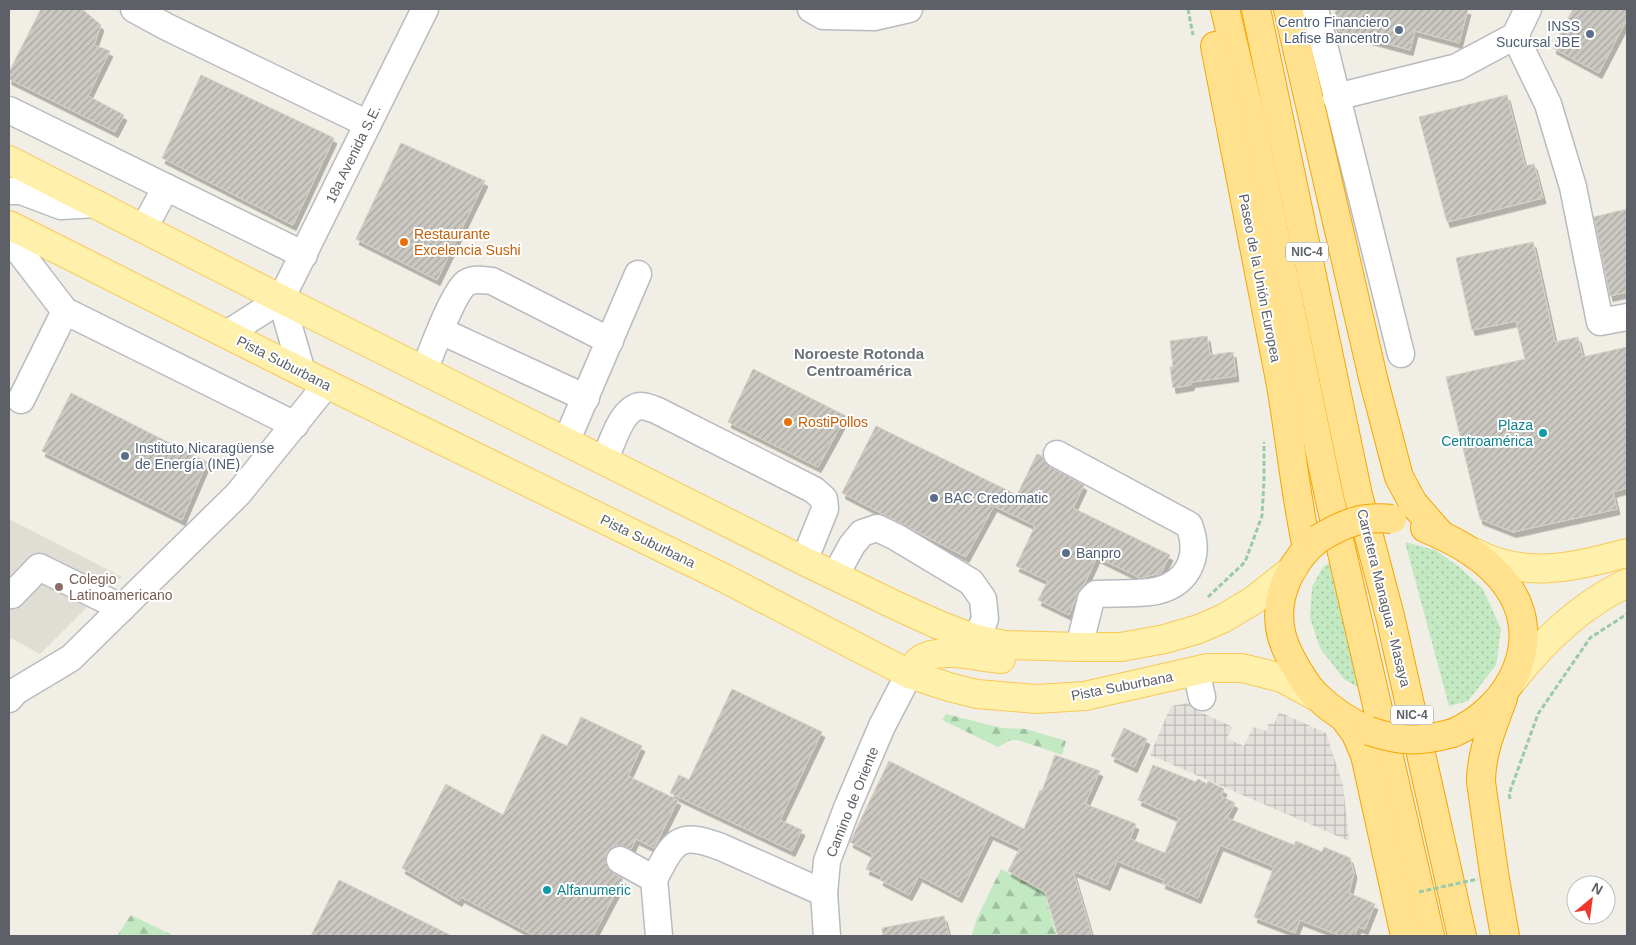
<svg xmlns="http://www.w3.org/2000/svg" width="1636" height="945" viewBox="0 0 1636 945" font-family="Arial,sans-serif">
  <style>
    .industrial { fill: url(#industrial-grid) }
    .education { fill: #e0ddd4 }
    .grass { fill: url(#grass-dots) }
    .forest { fill: url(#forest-firs) }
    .building { fill: url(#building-hatch); stroke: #d5cfc3; filter: url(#shadow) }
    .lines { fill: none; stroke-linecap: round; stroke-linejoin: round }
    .minor-casing { stroke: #b8bbc0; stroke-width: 29 }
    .major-casing { stroke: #f8c957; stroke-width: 30 }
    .highway-casing { stroke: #f6a600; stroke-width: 30 }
    .path { stroke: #9acaa7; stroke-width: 3; stroke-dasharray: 5 2.5; stroke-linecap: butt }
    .minor { stroke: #fff; stroke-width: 26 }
    .major { stroke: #fff0ac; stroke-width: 28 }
    .highway { stroke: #ffe18e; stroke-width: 28 }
    .highway-bridge-casing { stroke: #f6a600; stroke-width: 30; stroke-linecap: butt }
    .path-bridge { stroke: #9acaa7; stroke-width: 3; stroke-dasharray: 5 2.5; stroke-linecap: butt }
    .highway-bridge { stroke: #ffe18e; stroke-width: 28 }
    .service-dot { fill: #5c6f8a; stroke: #fff; stroke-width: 2 }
    .food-dot { fill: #e8710a; stroke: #fff; stroke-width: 2 }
    .culture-dot { fill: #0f9aa8; stroke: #fff; stroke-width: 2 }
    .education-dot { fill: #8d6e63; stroke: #fff; stroke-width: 2 }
    .labels { text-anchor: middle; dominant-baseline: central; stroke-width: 4; stroke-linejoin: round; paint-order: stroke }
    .shield { fill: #fff; stroke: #8e9095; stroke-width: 1 }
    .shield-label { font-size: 12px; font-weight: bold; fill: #5d6167 }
    .service-label { font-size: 14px; fill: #4e5e75; stroke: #fff; text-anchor: start }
    .street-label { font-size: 14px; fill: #5d6167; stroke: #fff }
    .food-label { font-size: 14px; fill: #c56008; stroke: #fff; text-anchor: start }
    .culture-label { font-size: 14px; fill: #0d838f; stroke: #fff; text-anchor: end }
    .education-label { font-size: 14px; fill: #785e54; stroke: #fff; text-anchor: start }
    .neighbourhood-label { font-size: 15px; font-weight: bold; fill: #6e7379; stroke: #fff }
  </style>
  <defs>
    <pattern id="industrial-grid" width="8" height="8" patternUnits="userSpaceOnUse" patternTransform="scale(1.25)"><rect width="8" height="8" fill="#e4e1dd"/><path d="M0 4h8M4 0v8" fill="none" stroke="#bcbab7"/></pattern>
    <pattern id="grass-dots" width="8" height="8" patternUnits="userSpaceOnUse" patternTransform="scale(1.25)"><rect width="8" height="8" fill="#c2e9c1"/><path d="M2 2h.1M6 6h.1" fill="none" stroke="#a1c0a1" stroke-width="1.8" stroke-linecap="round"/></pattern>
    <pattern id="forest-firs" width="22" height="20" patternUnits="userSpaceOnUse" patternTransform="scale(1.25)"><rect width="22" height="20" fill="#c2e9c1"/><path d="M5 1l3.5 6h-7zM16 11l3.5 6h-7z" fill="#a1c0a1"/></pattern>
    <pattern id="building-hatch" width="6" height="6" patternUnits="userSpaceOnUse" patternTransform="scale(1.25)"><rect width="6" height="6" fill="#cbc8c2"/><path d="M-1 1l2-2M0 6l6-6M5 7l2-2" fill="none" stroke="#a8a6a1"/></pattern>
    <filter id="shadow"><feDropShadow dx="3" dy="5.5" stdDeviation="0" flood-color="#0004"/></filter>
  </defs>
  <rect width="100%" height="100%" fill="#f0eee5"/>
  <path class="industrial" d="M1199,701l-3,9 37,17 -6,11 17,8 9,-19 13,4 3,-8 5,1 5,-12 47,21 17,52 6,56 -199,-86 21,-49z"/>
  <path class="education" d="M9,519l113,58 -24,19 -58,58 -31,-17z"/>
  <g class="grass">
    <path d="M1405,542l30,8 23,16 25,23 18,40 -5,36 -28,36 -19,5z"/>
    <path d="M1342,555l31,141 -29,-17 -24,-31 -10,-30 2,-31 11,-20z"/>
  </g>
  <g class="forest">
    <path d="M946,714l56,14 24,1 40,12 -4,14 -44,-15h-7l-13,7 -56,-27z"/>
    <path d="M1001,869l43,23 13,44 -85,-1 5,-17z"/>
    <path d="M131,915l43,21h-57z"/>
  </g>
  <g class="building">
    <path d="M41,9h41l19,16 -7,20 16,6 -22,45 36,19 -9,17 -106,-53v-7z"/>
    <path d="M1336,9h132l-9,34 -44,-12 -5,19 -74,-20 -3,-9z"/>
    <path d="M1573,9h54v10l-28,54 -46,-25z"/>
    <path d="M201,75l133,63 -41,87 -131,-67z"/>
    <path d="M1507,95l18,71 9,-2 9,34 -96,24 -28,-105z"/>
    <path d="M401,143l84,38 -48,99 -81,-41z"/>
    <path d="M1627,209v83l-17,4 -16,-79z"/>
    <path d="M1533,242l22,100 23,-5 5,20 44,-10v141l-14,4 4,17 -104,23 -33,-13 -34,-142 79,-18 -9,-38 -44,9 -16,-72z"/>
    <path d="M1207,336l3,19 23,-3 3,24 -44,6 -1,3 -18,3 -3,-21h3l-3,-26z"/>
    <path d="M753,369l93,47 -28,51 -90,-45z"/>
    <path d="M71,393l136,69 -25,58 -140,-69z"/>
    <path d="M876,426l141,69 20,-41 5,2 3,6 5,5 34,18 -11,23 97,47 -9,18 -21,5 -43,-21 -13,28 -7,10 -8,20 -31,-15 10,-19 -32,-15 19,-40 -41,-20 -28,51 -124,-64z"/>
    <path d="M732,689l90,43 -42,88 22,10 -10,21 -122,-58 9,-18 10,5z"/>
    <path d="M581,717l61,29 -14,30 50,24 -24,48 -18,-9 -5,10 -12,-4 -6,2 -6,5 -2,8 2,7 6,6 10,6 -30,57h-58l-74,-39 -2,4 -57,-33 44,-84 57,31 39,-81 25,12z"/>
    <path d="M1124,728l23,11 -13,28 -23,-11z"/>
    <path d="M1055,755l45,16 -15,33 51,20 -6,15 35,14 14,-35 -41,-18 15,-35 43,17 2,-3 9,5 1,-3 16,8 -3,7 14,7 -8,15 67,27 2,-4 26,11 2,-5 26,11 4,15 -5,20 26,11 -10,25 -7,-2 -4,9h-13l-41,-16 -5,13 -41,-16 20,-50 -54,-22 -22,53 -36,-15 2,-3 -47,-19 -10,24 -34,-14 19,65h-34l-13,-44 -37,-21 12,-23 -30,-14 -31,63 -40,-21 -10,19 -29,-15 2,-4 -16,-7 7,-15 -23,-12 39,-81 135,68 16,-39 2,1z"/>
    <path d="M339,880l113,56h-141z"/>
    <path d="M944,916l5,20h-66l-1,-8z"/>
  </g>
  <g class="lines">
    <defs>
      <g id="minor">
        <path d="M134,9l33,18 201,97"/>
        <path d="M811,9l12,7 51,1 35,-8"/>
        <path d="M1315,9l86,345"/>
        <path d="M1515,36l33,68 25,83 27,135 27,-5"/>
        <path d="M1336,97l121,-30 58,-31 13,-27"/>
        <path d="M9,110l295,145"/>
        <path d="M9,191h12l40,15 36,-2"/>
        <path d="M144,228l22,-41"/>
        <path d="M9,238l56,73 230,114"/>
        <path d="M281,299l21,73"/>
        <path d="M441,331l145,67"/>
        <path d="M227,334l54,-35 144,-290"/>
        <path d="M424,371c7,-18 29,-78 42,-88 8,-5 17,-3 26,-2l118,60"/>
        <path d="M21,400l44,-89"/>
        <path d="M566,442l72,-168"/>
        <path d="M1057,454l132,71c13,34 -3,62 -39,67 -18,2 -36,1 -54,2l-5,5 -12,48"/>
        <path d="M605,460c6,-15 17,-53 36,-54 5,0 11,3 15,4l158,80 10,9 1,10 -21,52"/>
        <path d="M835,576l17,-31 10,-12 15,-5 19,9 75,45 12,17 2,20 -9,20"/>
        <path d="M12,595l27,-28 83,41"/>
        <path d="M1196,671l6,26"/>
        <path d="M9,699l7,-8 55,-33 167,-164 89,-110"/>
        <path d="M620,860l34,19c20,-37 23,-49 67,-32l103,46"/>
        <path d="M654,879l5,57"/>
        <path d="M827,936l-3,-43 3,-32 20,-53 35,-82 27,-52"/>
      </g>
      <g id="major">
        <path d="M9,160l272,139 523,262 93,45 42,19 37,14 28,6 75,2h42l44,-8 34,-10 25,-11 30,-18 39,-31"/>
        <path d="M9,225l293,147 424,207 183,95 40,13 28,7 59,5 49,-3 123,-28h34l40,10 35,19"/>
        <path d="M1473,552c53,28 100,15 154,1"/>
        <path d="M909,674c4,-6 8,-14 16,-17 23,-9 52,0 76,2"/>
        <path d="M1513,680c31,-40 68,-75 114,-97"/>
      </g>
      <g id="highway">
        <path d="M1225,9l26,111 78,376 101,440"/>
        <path d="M1256,9l102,486 32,121 72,320"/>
        <path d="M1288,9l85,369 26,99 14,26 28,32"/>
        <path d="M1215,46c22,111 44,222 65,334 10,56 15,113 27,168"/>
        <path d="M1425,528c31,13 63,30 83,59 38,55 1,122 -55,146"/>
        <path d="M1318,539c-25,20 -43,54 -38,88 2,15 9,29 17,42 6,10 12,21 21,28 15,15 32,25 51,34"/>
        <path d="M1503,698c-10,28 -22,54 -22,84l13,91 11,63"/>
        <path d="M1345,719l11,15 9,21 40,181"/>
      </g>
    </defs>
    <use href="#minor" class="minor-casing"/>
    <use href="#major" class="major-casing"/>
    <use href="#highway" class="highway-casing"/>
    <g class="path">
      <path d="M1188,9l5,26"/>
      <path d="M1208,597l37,-35 17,-46 2,-36v-38"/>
      <path d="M1510,799l-1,-5 29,-80 52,-76 37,-24"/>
    </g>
    <use href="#minor" class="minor"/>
    <use href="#major" class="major"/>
    <use href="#highway" class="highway"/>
    <defs>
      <g id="highway-bridge">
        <path d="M1318,539c26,-16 44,-23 74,-20"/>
        <path d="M1369,731c33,11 50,11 84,2"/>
      </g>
    </defs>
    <use href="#highway-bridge" class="highway-bridge-casing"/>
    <path class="path-bridge" d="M1419,892l59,-13"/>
    <use href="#highway-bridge" class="highway-bridge"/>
  </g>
  <g class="service-dot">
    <circle cx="1399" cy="30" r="5"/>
    <circle cx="1590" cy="34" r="5"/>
    <circle cx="125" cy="456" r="5"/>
    <circle cx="934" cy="498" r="5"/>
    <circle cx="1066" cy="553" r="5"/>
  </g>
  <g class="food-dot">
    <circle cx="404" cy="242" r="5"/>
    <circle cx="788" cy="422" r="5"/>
  </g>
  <g class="culture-dot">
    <circle cx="1543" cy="433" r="5"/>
    <circle cx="547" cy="890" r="5"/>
  </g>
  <circle class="education-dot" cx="59" cy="587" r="5"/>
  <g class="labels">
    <g class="shield">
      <rect x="1286" y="242.5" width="42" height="19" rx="4"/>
      <rect x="1391" y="705.5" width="42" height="19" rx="4"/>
    </g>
    <g class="shield-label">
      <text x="1307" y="252">NIC-4</text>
      <text x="1412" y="715">NIC-4</text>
    </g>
    <g class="service-label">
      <text x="1389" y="22" text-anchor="end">Centro Financiero<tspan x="1389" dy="16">Lafise Bancentro</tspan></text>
      <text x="1580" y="26" text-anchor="end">INSS<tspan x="1580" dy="16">Sucursal JBE</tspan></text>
      <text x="135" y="448">Instituto Nicaragüense<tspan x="135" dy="16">de Energía (INE)</tspan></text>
      <text x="944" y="498">BAC Credomatic</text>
      <text x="1076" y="553">Banpro</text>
    </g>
    <g class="street-label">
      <text transform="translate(353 154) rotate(-64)">18a Avenida S.E.</text>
      <text transform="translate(1260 278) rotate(79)">Paseo de la Unión Europea</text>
      <text transform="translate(284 363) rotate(27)">Pista Suburbana</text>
      <text transform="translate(648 541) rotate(26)">Pista Suburbana</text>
      <text transform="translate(1384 598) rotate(76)">Carretera Managua - Masaya</text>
      <text transform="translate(1122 686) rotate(-11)">Pista Suburbana</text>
      <text transform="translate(852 802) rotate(-68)">Camino de Oriente</text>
    </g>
    <g class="food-label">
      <text x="414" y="234">Restaurante<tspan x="414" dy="16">Excelencia Sushi</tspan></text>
      <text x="798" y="422">RostiPollos</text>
    </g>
    <g class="culture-label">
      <text x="1533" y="425">Plaza<tspan x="1533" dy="16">Centroamérica</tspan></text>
      <text x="557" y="890" text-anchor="start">Alfanumeric</text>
    </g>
    <g class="education-label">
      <text x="69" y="579">Colegio<tspan x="69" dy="16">Latinoamericano</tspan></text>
    </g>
    <g class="neighbourhood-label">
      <text x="859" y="353">Noroeste Rotonda<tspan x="859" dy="17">Centroamérica</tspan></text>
    </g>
  </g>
  <rect width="1636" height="945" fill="none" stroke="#5d6167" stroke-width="20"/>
  <g transform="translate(1591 900) rotate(29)"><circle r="24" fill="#ffffff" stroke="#bec0c2"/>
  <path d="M0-4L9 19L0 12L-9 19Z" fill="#f1372b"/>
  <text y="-8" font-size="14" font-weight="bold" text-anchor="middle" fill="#5d6167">N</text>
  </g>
</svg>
